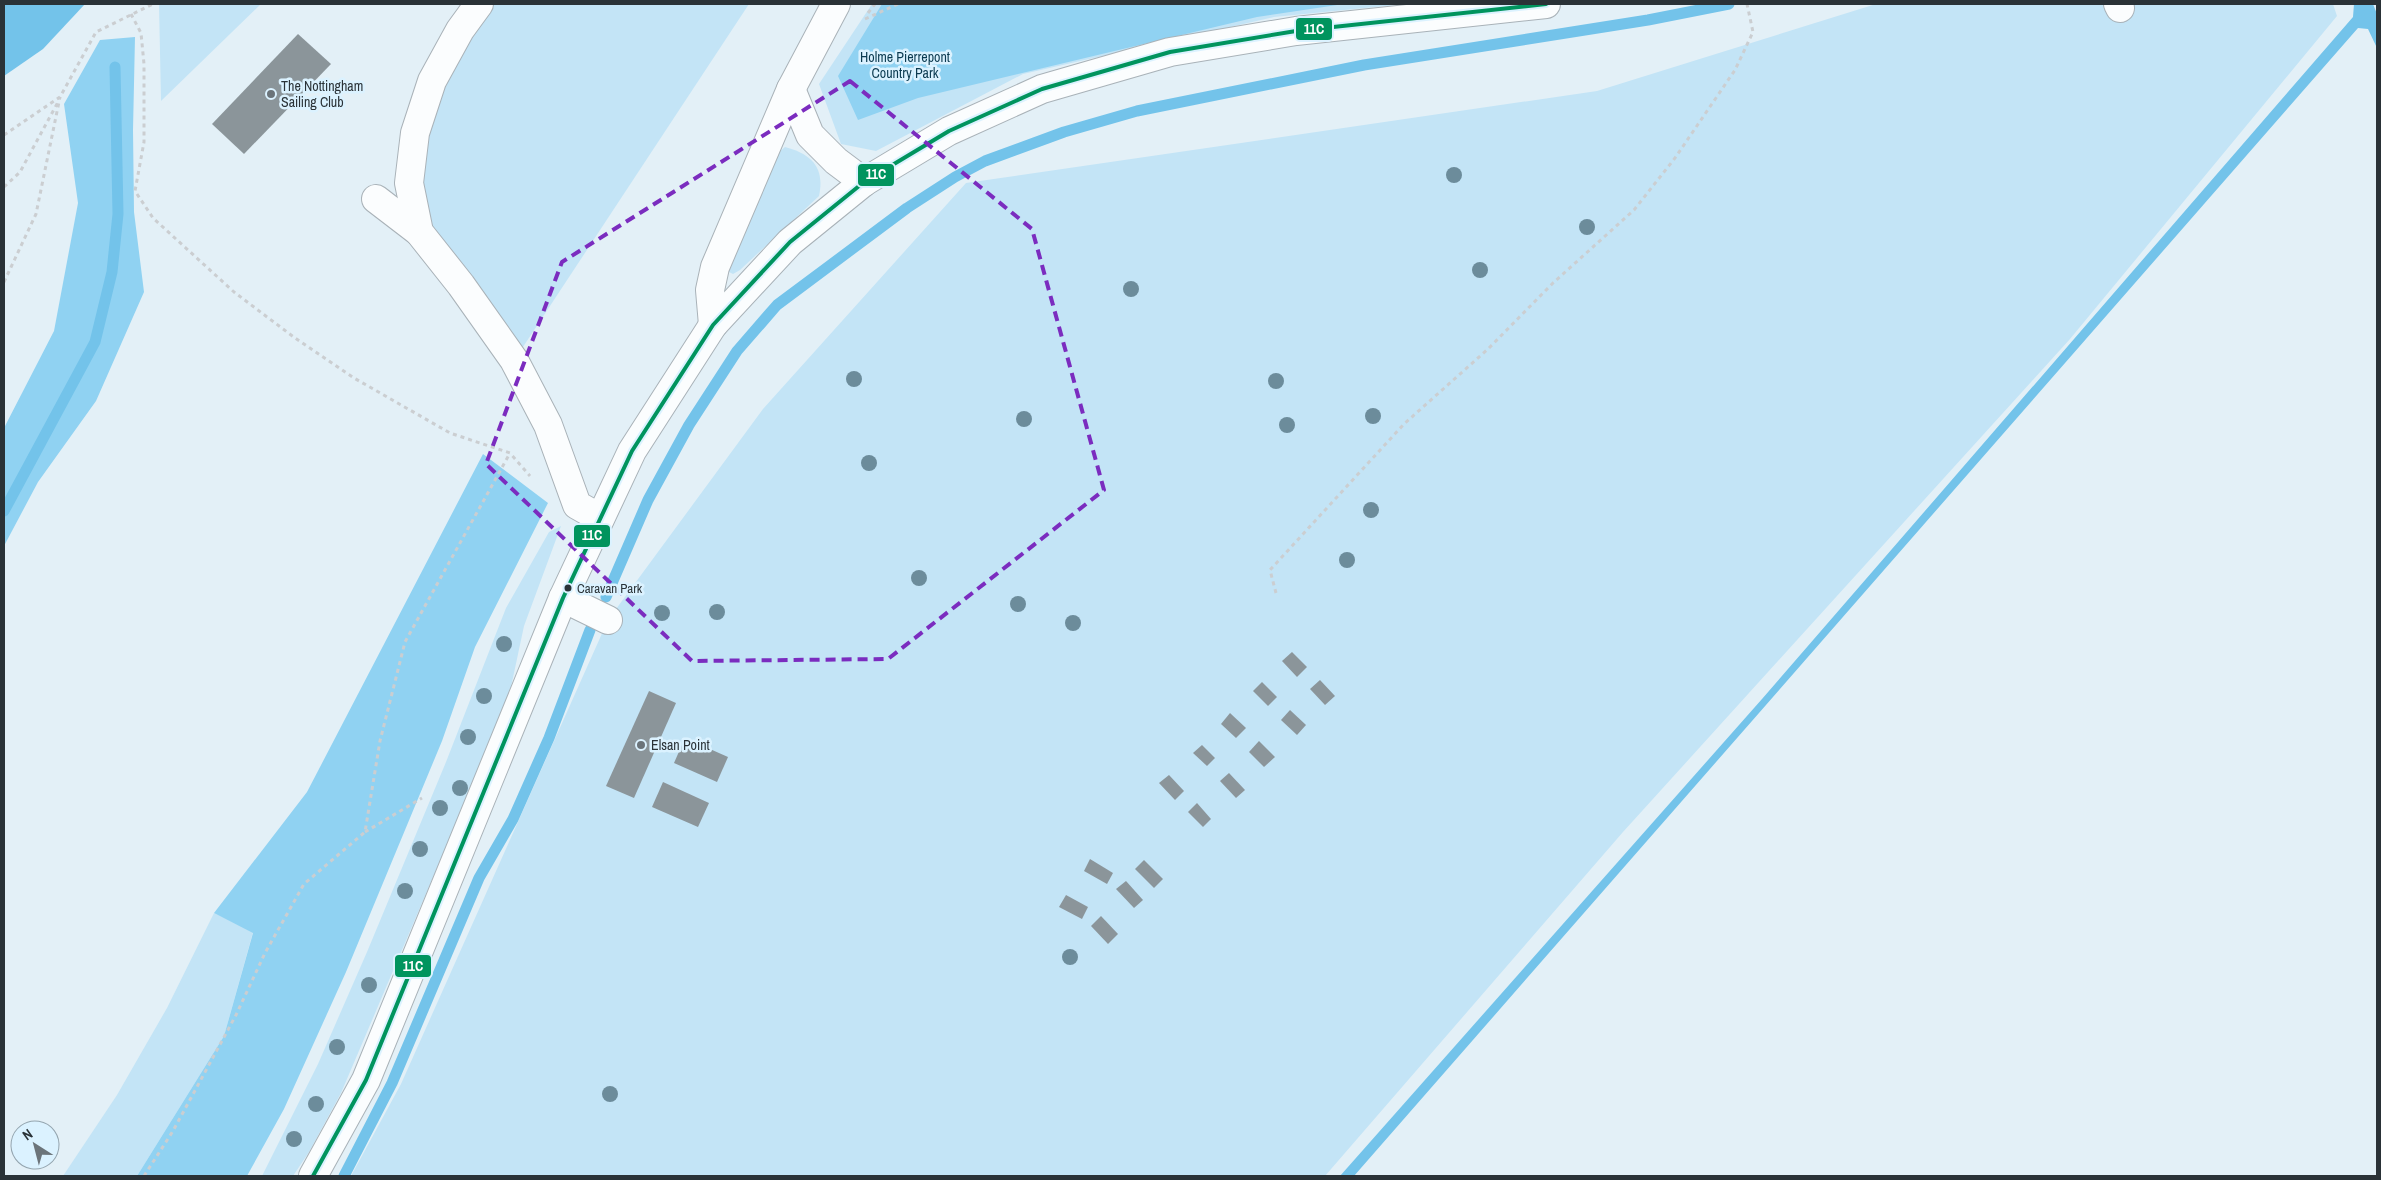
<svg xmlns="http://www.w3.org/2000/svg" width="2381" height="1180" viewBox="0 0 2381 1180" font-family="'Archivo Narrow',sans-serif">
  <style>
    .green { fill: #c3e4f6 }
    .forest { fill: #90d2f2 }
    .water { fill: #73c3ea }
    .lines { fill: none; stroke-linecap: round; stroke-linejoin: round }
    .stream { stroke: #73c3ea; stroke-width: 11 }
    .building { fill: #8b959a }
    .minor-casing { stroke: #a9b2b8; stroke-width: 30 }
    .path { stroke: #cbced1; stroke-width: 3; stroke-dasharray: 4 4; stroke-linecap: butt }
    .minor { stroke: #fbfdfe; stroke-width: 28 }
    .bus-1-casing { stroke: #dbf2ff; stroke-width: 8 }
    .bus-1 { stroke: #00945e; stroke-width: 4 }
    .tree { fill: #6c8c9b }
    .marked { fill: none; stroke: #7b2cbf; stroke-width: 4; stroke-dasharray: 10 6; stroke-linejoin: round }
    .poi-dot { fill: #6b747a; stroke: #dbf2ff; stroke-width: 2 }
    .bus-dot { fill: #2a3237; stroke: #dbf2ff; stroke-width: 2 }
    .labels { text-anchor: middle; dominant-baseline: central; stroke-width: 5; stroke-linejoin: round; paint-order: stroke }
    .bus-label { font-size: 13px; fill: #2a3237; stroke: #dbf2ff; text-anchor: start }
    .park-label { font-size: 14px; fill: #0b3a50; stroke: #dbf2ff }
    .poi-label { font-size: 14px; fill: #2a3237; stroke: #dbf2ff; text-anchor: start }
    .line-badge { stroke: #dbf2ff; stroke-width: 2 }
    .badge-label { font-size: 14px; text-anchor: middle; font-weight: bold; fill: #fff }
  </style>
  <rect width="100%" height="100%" fill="#e3f0f7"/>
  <g class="green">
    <path d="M159,4h102l-100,97z"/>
    <path d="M489,4h260l-230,349 -85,-112 -16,-64 13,-69z"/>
    <path d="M872,4h533l-131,13 -251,57 -147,77 -35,-7 -22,-60z"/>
    <path d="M1876,4h457l4,12 -267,323 -447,493 -298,344h-974l50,-92 207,-464 155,-211 203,-226 631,-92z"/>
    <path d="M785,147c27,7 40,21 34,49l-79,74 -7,4 -6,-3 52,-119z"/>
    <path d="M561,526l-37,100 -13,61 -31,80 -139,326 -32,59 -16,24h-31l56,-112 49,-112 79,-190 60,-154 43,-76z"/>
    <path d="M214,913l39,19 -29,104 -87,140h-74l54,-81 50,-87z"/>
  </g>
  <g class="forest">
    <path d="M882,4h462l-87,13 -339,81 -60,22 -20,-44z"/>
    <path d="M135,37l-2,93 1,82 10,80 -48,109 -58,81 -34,64v-118l50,-97 24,-128 -14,-99 36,-64z"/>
    <path d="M483,454l65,49 -73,144 -33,94 -96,231 -62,137 -37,67h-110l87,-140 29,-103 -39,-20 93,-121z"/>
  </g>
  <g class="water">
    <path d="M4,4h81l-42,45 -39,27z"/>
    <path d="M2354,4h19l4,10v34l-9,-19 -10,-1 -1004,1148h-14l422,-477 591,-682z"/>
  </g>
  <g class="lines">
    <g class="stream">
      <path d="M4,511l91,-169 17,-70 6,-58 -3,-147"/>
      <path d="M606,597l42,-97 41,-75 48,-74 40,-46 130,-97 48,-31 30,-16 79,-29 73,-21 227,-46 284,-45 81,-16"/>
      <path d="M344,1176l48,-93 87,-205 34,-59 36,-81 41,-108"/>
    </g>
  </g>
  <g class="building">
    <path d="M298,34l33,30 -87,90 -32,-30z"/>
    <path d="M1292,652l15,15 -10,10 -15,-16z"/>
    <path d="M1320,680l15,16 -10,9 -15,-16z"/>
    <path d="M1262,682l15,15 -9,9 -15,-15z"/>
    <path d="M649,691l27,12 -42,95 -28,-12z"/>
    <path d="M1290,710l16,15 -9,10 -16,-15z"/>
    <path d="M1230,713l16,15 -10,10 -15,-14z"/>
    <path d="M685,738l43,19 -11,25 -43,-19z"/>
    <path d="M1259,741l16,16 -11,10 -15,-15z"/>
    <path d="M1202,745l13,13 -8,8 -14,-13z"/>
    <path d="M1229,773l16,17 -9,8 -16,-17z"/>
    <path d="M1169,775l15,16 -9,9 -16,-17z"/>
    <path d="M663,782l46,21 -11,24 -46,-20z"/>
    <path d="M1197,803l14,16 -8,8 -15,-15z"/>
    <path d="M1090,859l23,14 -6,11 -23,-13z"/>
    <path d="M1144,860l19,19 -9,9 -19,-19z"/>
    <path d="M1126,881l17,19 -9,8 -18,-19z"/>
    <path d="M1066,895l22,12 -6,12 -23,-12z"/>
    <path d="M1101,916l17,18 -10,10 -17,-18z"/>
  </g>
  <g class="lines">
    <defs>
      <g id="minor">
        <path d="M479,4l-19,26 -28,51 -17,52 -6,50 10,49 42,53 53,75 34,65 29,80 23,13"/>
        <path d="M2118,4l2,4"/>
        <path d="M791,89l19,46 26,26 28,21"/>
        <path d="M376,199l43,33"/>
        <path d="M713,325l-3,-35 5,-23 76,-178 45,-85"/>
        <path d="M563,598l45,22"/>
        <path d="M313,1176l53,-96 197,-482 69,-147 81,-126 77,-83 74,-60 85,-51 93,-42 128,-37 126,-21 250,-27"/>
      </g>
    </defs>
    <use href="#minor" class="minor-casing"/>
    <g class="path">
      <path d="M868,13l7,-9"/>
      <path d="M131,14l10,19 3,31v78l-9,49 18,27 81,74 61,46 59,40 96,55 60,20 20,23"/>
      <path d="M865,19l33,-15"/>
      <path d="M4,135l56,-38 36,-65 57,-28"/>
      <path d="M4,187l16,-15 38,-70"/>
      <path d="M4,282l32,-68 24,-117"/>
      <path d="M1276,593l-6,-23 134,-146 84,-75 65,-66 81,-73 41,-52 60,-88 18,-38 -6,-28"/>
      <path d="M365,832l57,-34"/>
      <path d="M144,1176l29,-45 63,-116 29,-62 39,-69 61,-52 15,-91 25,-99 105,-189"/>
    </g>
    <use href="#minor" class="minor"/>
    <defs>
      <path id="bus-1" d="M313,1176l53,-96 197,-482 69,-147 81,-126 77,-83 74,-60 85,-51 93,-42 128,-37 126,-21 250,-27"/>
    </defs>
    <use href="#bus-1" class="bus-1-casing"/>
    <use href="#bus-1" class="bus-1"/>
  </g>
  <g class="tree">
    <circle cx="1454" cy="175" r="8"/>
    <circle cx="1587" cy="227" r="8"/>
    <circle cx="1480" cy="270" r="8"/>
    <circle cx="1131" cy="289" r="8"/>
    <circle cx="854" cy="379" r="8"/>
    <circle cx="1276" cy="381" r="8"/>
    <circle cx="1373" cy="416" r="8"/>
    <circle cx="1024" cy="419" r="8"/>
    <circle cx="1287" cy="425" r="8"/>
    <circle cx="869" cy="463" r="8"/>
    <circle cx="1371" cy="510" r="8"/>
    <circle cx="1347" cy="560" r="8"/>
    <circle cx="919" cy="578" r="8"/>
    <circle cx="1018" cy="604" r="8"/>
    <circle cx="717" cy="612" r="8"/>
    <circle cx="662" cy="613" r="8"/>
    <circle cx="1073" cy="623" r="8"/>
    <circle cx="504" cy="644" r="8"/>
    <circle cx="484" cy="696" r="8"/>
    <circle cx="468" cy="737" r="8"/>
    <circle cx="460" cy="788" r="8"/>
    <circle cx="440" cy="808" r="8"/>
    <circle cx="420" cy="849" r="8"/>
    <circle cx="405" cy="891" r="8"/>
    <circle cx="1070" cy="957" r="8"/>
    <circle cx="369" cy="985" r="8"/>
    <circle cx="337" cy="1047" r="8"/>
    <circle cx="610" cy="1094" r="8"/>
    <circle cx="316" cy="1104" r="8"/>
    <circle cx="294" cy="1139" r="8"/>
  </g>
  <path class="marked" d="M850,81l182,148 72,261 -216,169 -196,2 -206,-197 76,-202z"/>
  <g class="poi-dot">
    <circle cx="271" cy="94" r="5"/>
    <circle cx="641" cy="745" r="5"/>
  </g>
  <circle class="bus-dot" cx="568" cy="588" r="4.5"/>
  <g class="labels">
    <g class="bus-label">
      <text x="577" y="588">Caravan Park</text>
    </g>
    <g class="park-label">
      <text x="905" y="57">Holme Pierrepont<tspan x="905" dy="16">Country Park</tspan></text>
    </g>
    <g class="poi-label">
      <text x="281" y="86">The Nottingham<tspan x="281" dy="16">Sailing Club</tspan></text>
      <text x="651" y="745">Elsan Point</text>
    </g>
  </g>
  <g class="line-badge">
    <rect x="1295" y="17" width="38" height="24" rx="5" fill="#00945e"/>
    <rect x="857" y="163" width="38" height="24" rx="5" fill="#00945e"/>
    <rect x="573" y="524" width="38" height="24" rx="5" fill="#00945e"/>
    <rect x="394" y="954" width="38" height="24" rx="5" fill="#00945e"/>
  </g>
  <g class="badge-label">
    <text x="1314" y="34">11C</text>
    <text x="876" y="179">11C</text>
    <text x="592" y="540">11C</text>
    <text x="413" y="971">11C</text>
  </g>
  <rect width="2381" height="1180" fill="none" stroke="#2a3237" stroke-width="10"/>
  <g transform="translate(35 1145) rotate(324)"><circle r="24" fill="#dbf2ff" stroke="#94a5af"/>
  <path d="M0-4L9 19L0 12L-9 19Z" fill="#6b747a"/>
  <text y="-8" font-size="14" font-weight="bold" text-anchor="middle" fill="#2a3237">N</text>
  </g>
</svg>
